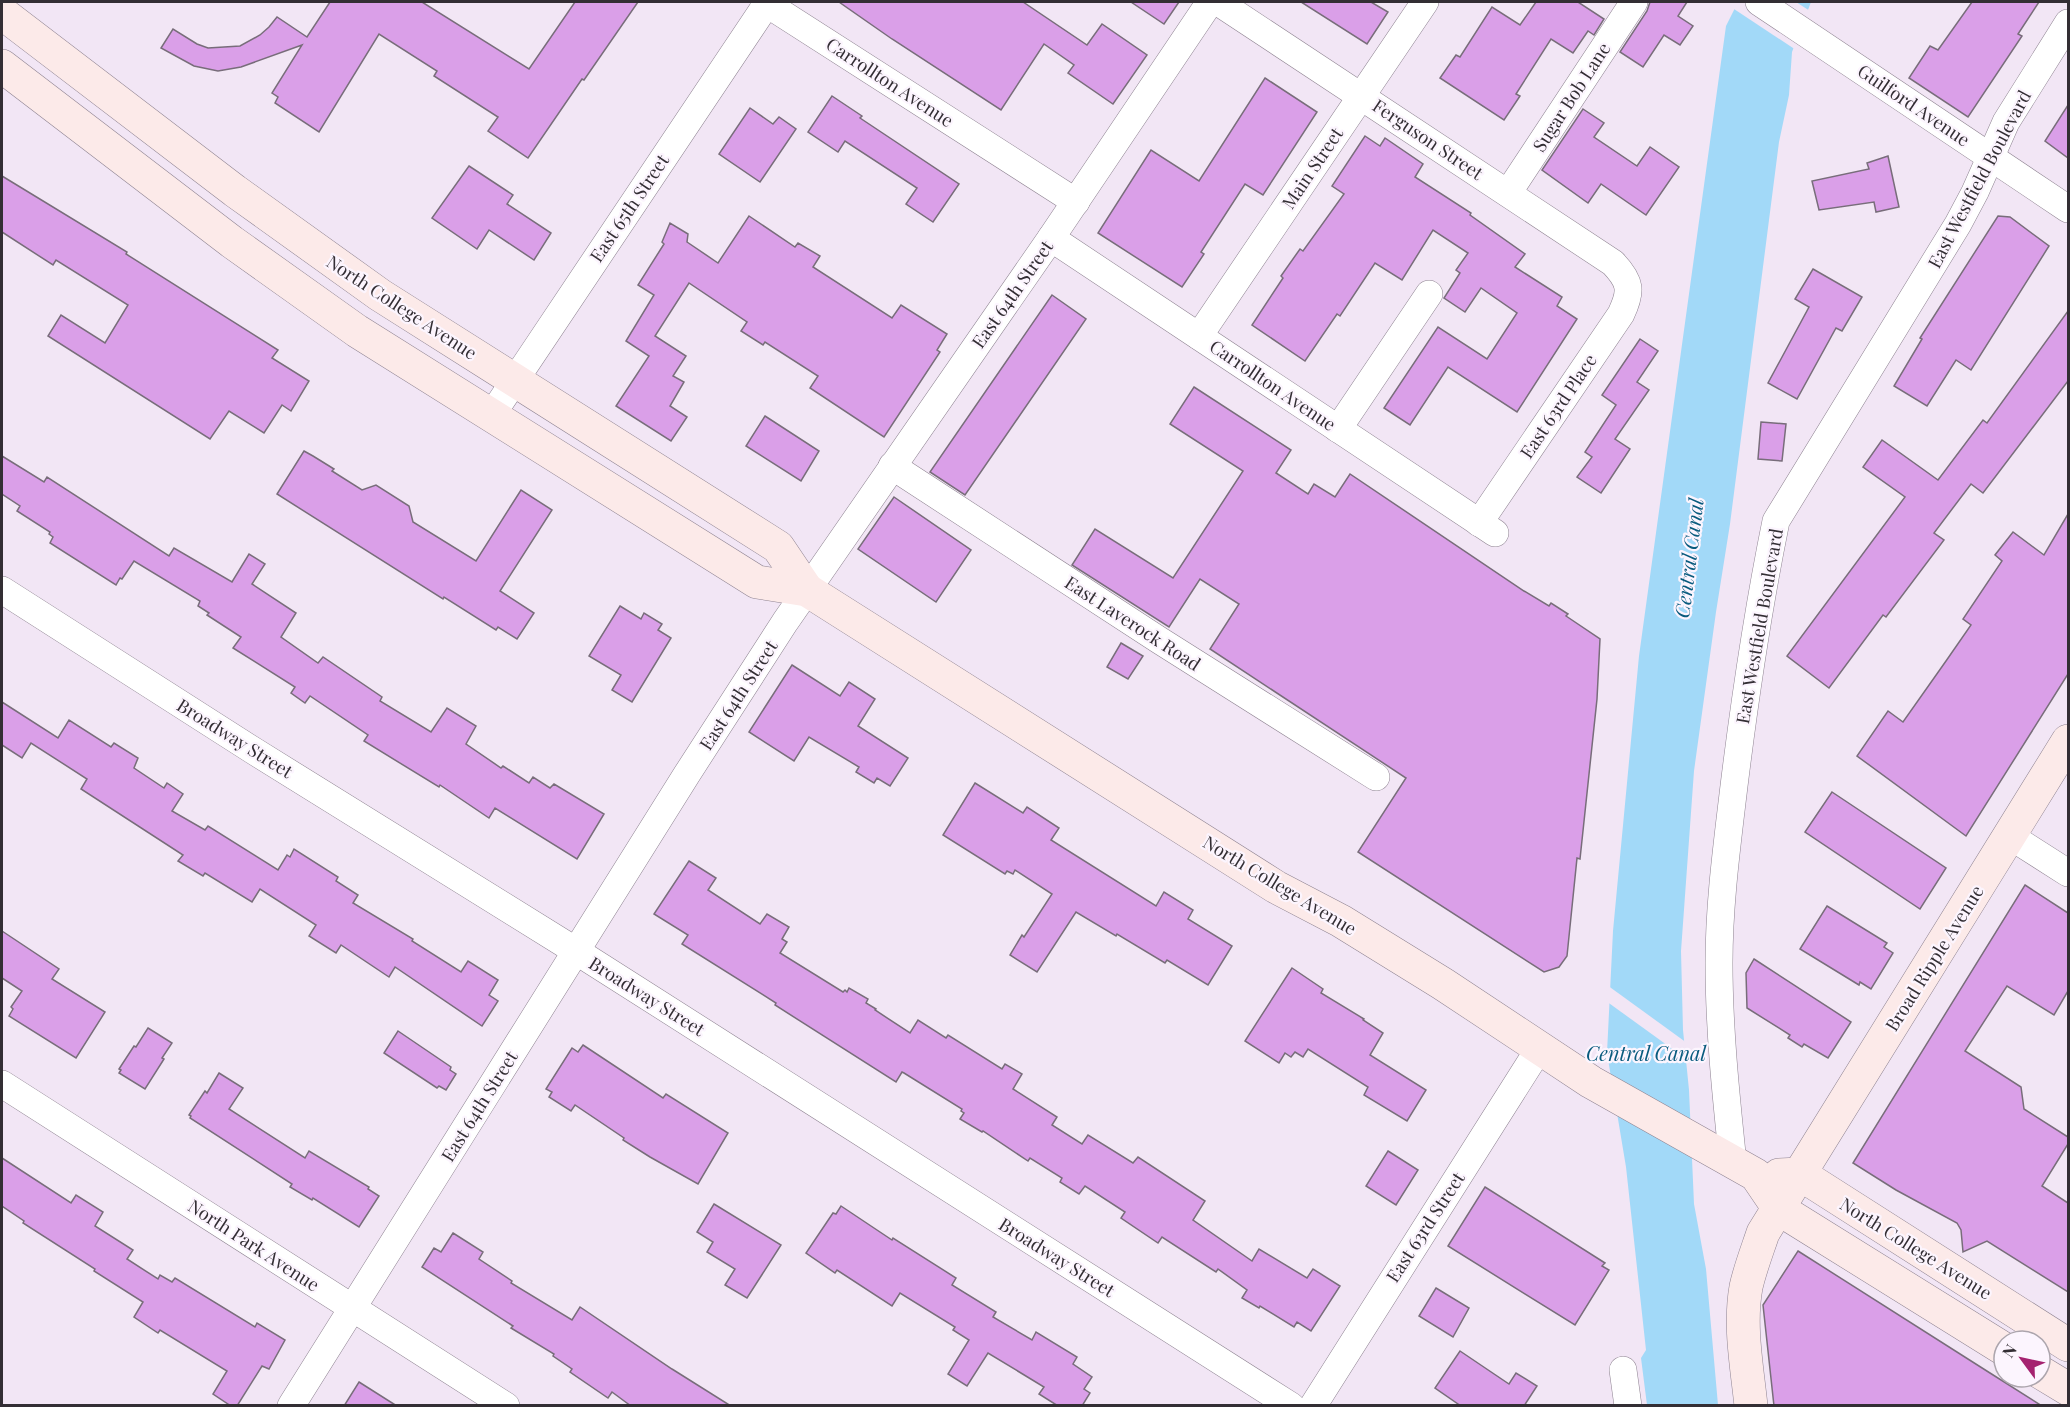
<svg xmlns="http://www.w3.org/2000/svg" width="2070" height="1407" viewBox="0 0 2070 1407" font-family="'Playfair Display',serif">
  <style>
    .water { fill: #a2d9f8 }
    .pier { fill: #f2e6f5 }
    .building { fill: #da9fe8; stroke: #786d7a; stroke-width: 1.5 }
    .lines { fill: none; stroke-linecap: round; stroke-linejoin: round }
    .street-casing { stroke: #8e8391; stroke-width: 28 }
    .secondary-casing { stroke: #8e8391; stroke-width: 34 }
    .street { stroke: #fff; stroke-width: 27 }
    .secondary { stroke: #fceae9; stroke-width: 33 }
    .labels { text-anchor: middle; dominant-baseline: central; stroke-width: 4.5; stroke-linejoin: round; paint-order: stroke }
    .street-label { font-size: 18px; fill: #332e34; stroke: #fcf5fe }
    .water-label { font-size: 20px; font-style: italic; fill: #095b7e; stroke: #fcf5fe }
  </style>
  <rect width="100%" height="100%" fill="#f2e6f5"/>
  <path class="water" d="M1738,2h73l-19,50 -3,43 -10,47 -49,382 -14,88 -22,159 -13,180 2,79 6,60 5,114 12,65 12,136h-71l-6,-47 5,-8 -20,-183 -19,-114 6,-122 26,-275 87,-630z"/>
  <g class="pier">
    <path d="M1734,2h62l14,9 -14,39 -65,-43z"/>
    <path d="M1607,985l80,58 2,18 -83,-60z"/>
  </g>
  <g class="building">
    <path d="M330,2h92l107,67 46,-67h63l-54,78 -2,-1 -54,79 -40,-27 10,-14 -64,-41 3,-5 -58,-37 -60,98 -44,-29 3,-6 -6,-4 30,-48 -61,22 -23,4 -24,-5 -33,-18 12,-19 24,15 11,4 32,-2 20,-11 9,-8 8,-10 30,20z"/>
    <path d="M839,2h184l64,43 15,-21 45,31 -34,49 -45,-31 6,-8 -30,-21 -43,66 -109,-71z"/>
    <path d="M1131,2h48l-15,22z"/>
    <path d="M1301,2h70l17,10 -21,32z"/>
    <path d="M1536,2h42l26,17 -10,16 -6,-4 -15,22 -22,-14 -35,55 4,2 -16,24 -64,-42 16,-23 4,2 32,-50 28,18z"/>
    <path d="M1650,2h37l-9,14 15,10 -13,19 -16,-10 -21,32 -23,-15 27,-41z"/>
    <path d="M1972,2h67l-21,32 4,2 -54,81 -59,-39 21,-32 8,4z"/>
    <path d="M1265,78l52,34 -54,83 -18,-11 -44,68 3,2 -22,33 -84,-54 53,-83 48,31z"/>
    <path d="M832,96l30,20 -2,2 99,66 -26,38 -27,-18 11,-16 -72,-47 -7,11 -30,-20z"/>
    <path d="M2068,105v53l-23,-17z"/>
    <path d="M750,108l23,16 6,-7 17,12 -36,53 -41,-28z"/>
    <path d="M1583,109l21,14 -10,14 43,29 13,-19 29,20 -33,48 -45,-31 -13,19 -46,-33z"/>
    <path d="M1365,136l15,10 5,-8 38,26 -8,13 56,36 -1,2 55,39 -10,13 47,30 -5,9 20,13 -60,93 -69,-45 -38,58 -26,-17 54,-81 49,32 30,-46 -36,-25 -16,24 -21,-14 16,-25 -4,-3 12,-17 -35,-23 -31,50 -27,-17 -35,53 -3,-2 -32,47 -53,-36 31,-47 -2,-2 19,-27 3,2 41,-57 -12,-8z"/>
    <path d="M1888,156l11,51 -23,5 -2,-10 -55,8 -7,-29 57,-12 -2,-6z"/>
    <path d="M469,166l44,29 -6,9 44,29 -17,27 -45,-30 -12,19 -45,-31z"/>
    <path d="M2,176l125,76 -1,2 152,96 -6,8 37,23 -18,30 -9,-6 -18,28 -35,-22 -19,28 -162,-103 13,-21 44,28 23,-38 -72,-45 -3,5 -51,-33z"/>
    <path d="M749,216l46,31 3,-4 22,13 -7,11 79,51 9,-13 46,29 -10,16 3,2 -56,85 -74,-49 8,-12 -53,-34 -2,3 -22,-14 6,-9 -58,-39 -34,53 31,20 -13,20 11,6 -14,24 17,11 -16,24 -55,-35 33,-50 -23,-15 28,-46 -16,-10 26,-41 -2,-2 8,-19 18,11 -1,8 31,21z"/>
    <path d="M1998,216l12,1 39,29 -78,124 -15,-10 -29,46 -33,-20 28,-47 -2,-1z"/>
    <path d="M1813,269l49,28 -20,34 -6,-3 -39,71 -29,-16 41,-76 -14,-8z"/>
    <path d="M1052,295l34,24 -121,176 -35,-23z"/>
    <path d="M2068,311v70l-85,112 -12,-9 -37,49 10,7 -58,77 -3,-2 -54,73 -42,-32 118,-159 -42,-30 19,-27 56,40 45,-60 4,3z"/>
    <path d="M1640,339l18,12 -21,31 12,8 -34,49 15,10 -29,44 -24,-16 15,-20 -7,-5 31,-47 -14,-10z"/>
    <path d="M1194,387l97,63 -15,23 32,21 6,-10 21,13 15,-23 174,117 25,15 2,-3 17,11 -2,2 34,23 -3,60 -17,160 -3,-1 -10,98 -8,11 -15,5 -186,-120 48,-74 -196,-129 29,-45 -39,-25 -31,48 -97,-62 23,-36 78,49 70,-107 -73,-47z"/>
    <path d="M765,416l54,35 -18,30 -55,-35z"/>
    <path d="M1761,422l25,2 -4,37 -24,-2z"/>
    <path d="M304,451l9,5 21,13 -2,2 30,19 14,-5 33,21 4,16 63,39 45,-71 31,20 -52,81 34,22 -17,26 -19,-12 -2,3 -52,-33 -1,2 -166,-105z"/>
    <path d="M2,456l42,26 3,-5 122,79 5,-8 58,34 17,-28 16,10 -13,20 44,29 -15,24 37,26 5,-6 59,40 -2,4 51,31 16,-24 29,18 -10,18 35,24 2,-2 26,17 4,-6 17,11 4,-4 50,30 -27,45 -82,-51 -6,10 -49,-33 -1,2 -75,-46 4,-6 -58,-39 -5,7 -14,-10 4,-6 -62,-39 8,-11 -34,-22 2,-2 -11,-7 2,-5 -66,-40 -12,18 -2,-1 -4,7 -66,-42 3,-6 -4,-3 1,-2 -33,-21 3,-5 -18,-12z"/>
    <path d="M894,497l77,53 -35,52 -78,-53z"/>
    <path d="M2068,514v160l-102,162 -109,-80 31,-45 15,11 43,-61 25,-36 -8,-6 39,-58 -7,-6 18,-23 31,23z"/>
    <path d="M620,606l21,13 3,-6 18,11 -4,6 13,8 -39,64 -20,-12 9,-15 -32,-19z"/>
    <path d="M1121,643l22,13 -15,23 -21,-12z"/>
    <path d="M792,665l48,31 9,-14 26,17 -17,27 50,32 -18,28 -13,-8 -3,5 -18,-11 3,-5 -50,-30 -15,24 -45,-29z"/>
    <path d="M2,702l56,36 11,-18 42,27 3,-4 24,15 -4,10 30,20 3,-5 16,11 -11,17 33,19 3,-4 70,44 9,-15 3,2 4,-8 44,28 -2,4 22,14 -5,8 60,36 -1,2 49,31 7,-11 30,19 -9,15 9,6 -16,25 -87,-59 -6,10 -48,-32 -5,8 -27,-17 7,-11 -56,-36 -8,13 -47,-29 -2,3 -25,-15 5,-6 -102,-66 6,-10 -56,-36 -9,15 -20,-13z"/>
    <path d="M975,783l48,30 4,-6 32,21 -8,12 105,66 8,-14 29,18 -5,9 44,27 -24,39 -41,-25 -2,3 -48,-29 -1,2 -40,-24 -39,60 -27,-17 12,-20 2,2 28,-43 -37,-24 -2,4 -6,-3 -2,3 -62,-39z"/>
    <path d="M1832,792l114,76 -26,41 -115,-77z"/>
    <path d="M689,861l27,17 -8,12 52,34 7,-10 22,13 -7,12 5,3 -7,11 63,39 2,-2 2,2 2,-4 19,11 -2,4 10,6 -1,1 35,23 8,-13 28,18 2,-3 54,34 3,-5 17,10 -9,15 44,28 -5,8 30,19 6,-9 45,28 5,-6 67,44 -12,19 59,41 7,-12 48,29 6,-9 27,17 -29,45 -14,-9 -3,5 -34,-21 -1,2 -17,-10 5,-8 -29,-21 -2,3 -54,-35 -4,6 -37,-25 4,-6 -40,-26 -6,8 -19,-12 2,-4 -32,-20 -2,3 -45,-30 -1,1 -22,-13 4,-6 -3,-2 1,-2 -58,-36 -2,-1 -6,10 -121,-77 1,-2 -94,-59 6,-9 -34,-21z"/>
    <path d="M2025,885l43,28v78l-14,24 -47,-29 -42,65 56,36 3,22 44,28v7l-26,42 26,17v89l-81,-51 -24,11 -2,-22 -4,-7 -61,-33 -43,-27z"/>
    <path d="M1827,906l60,37 -3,4 9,6 -22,36 -11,-7 -1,3 -59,-36z"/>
    <path d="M2,931l57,38 -7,10 53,33 -29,46 -67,-42 4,-7 -2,-2 11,-16 -20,-13z"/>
    <path d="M1754,959l97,63 -23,36 -24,-14 -2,3 -14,-9 2,-3 -43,-27 -1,-35z"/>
    <path d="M1292,968l31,21 -2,4 43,26 -1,1 20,13 -13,22 56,35 -19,31 -43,-26 4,-8 -60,-38 -5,8 -8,-5 -4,5 -6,-4 -6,10 -34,-22z"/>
    <path d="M148,1028l24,15 -10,15 2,1 -19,30 -26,-16 2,-3 -2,-1 15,-23 2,1z"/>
    <path d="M398,1031l53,36 -1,3 6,4 -10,16 -7,-4 -2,2 -53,-35z"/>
    <path d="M583,1045l80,53 3,-4 62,39 -30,51 -48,-27 -27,-17 1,-2 -49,-33 -4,6 -22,-14 3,-5 -6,-3 26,-41 6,4z"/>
    <path d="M219,1073l24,15 -14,21 76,49 4,-7 60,36 -1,2 11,7 -20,31 -46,-29 -1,2 -22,-13 2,-3 -102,-66 1,-2 -2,-1 16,-24 2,2z"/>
    <path d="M1388,1151l30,19 -22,35 -30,-19z"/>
    <path d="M2,1158l69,45 5,-8 27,17 -8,14 38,24 -6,9 31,20 2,-4 12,7 3,-4 80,49 2,-4 28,17 -16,29 -7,-3 -25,40h-6l-18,-12 14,-23 -67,-41 -2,3 -24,-16 9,-15 -49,-31 1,-2 -72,-46 1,-2 -22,-15z"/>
    <path d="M1485,1187l120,76 -3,3 7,4 -34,55 -127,-79z"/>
    <path d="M714,1204l67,41 -34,53 -22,-13 10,-16 -28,-17 6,-10 -16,-10z"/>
    <path d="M841,1206l51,34 1,-2 63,40 -4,7 44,27 -3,5 39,23 4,-8 41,25 -4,7 19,13 -8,12 6,4 -8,13h-24l-19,-12 5,-7 -56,-34 -21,33 -19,-12 21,-34 -16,-10 2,-3 -55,-34 -8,13 -55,-36 -2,3 -29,-20 27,-40 3,1z"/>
    <path d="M453,1233l30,19 -4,7 33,22 -1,2 61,37 8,-13 92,62 59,37h-100l-19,-14 -4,6 -38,-26 2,-3 -19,-13 1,-2 -43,-26 2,-2 -91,-59 12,-19 7,4z"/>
    <path d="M1798,1251l192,122 52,33h-268l-11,-101z"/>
    <path d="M1436,1288l33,20 -16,29 -34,-21z"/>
    <path d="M1460,1351l49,33 7,-11 21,13 -13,20h-63l-26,-18z"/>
    <path d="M359,1382l38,24h-53z"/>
  </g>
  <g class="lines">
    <defs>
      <g id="street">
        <path d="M764,2l312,200"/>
        <path d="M1218,2l395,261c18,19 19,28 8,51l-142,209"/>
        <path d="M1759,2l309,207"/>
        <path d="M1508,193l126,-191"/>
        <path d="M1051,238l444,295"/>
        <path d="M1199,336l226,-334"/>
        <path d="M491,416l277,-414"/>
        <path d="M1338,429l91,-135"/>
        <path d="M892,466l267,174 217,137"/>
        <path d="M2,590l252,161 322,200 715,455"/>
        <path d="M2010,836l58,37"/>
        <path d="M2,1084l504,322"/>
        <path d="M1733,1163c-7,-67 -14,-133 -14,-200 0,-59 8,-118 15,-177 11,-89 24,-177 42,-265l182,-297 17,-32 31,-70 62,-99"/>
        <path d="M1623,1370l5,36"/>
        <path d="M291,1406l396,-632 98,-152 266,-384 159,-236"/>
        <path d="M1313,1406l226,-357"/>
      </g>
      <g id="secondary">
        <path d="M2,13l233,178 145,104 398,252 29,43"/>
        <path d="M2,66l230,176 125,89 400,251 50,8 469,297 65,34 102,63 148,98 165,93 23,34 225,140"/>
        <path d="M1779,1175l21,-1 268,171"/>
        <path d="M2040,1372l28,17"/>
        <path d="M1751,1406c-4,-39 -12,-80 -5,-119 4,-18 11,-36 17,-54l305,-492"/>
      </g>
    </defs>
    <use href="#street" class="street-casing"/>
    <use href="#secondary" class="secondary-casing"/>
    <use href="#street" class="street"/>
    <use href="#secondary" class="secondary"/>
  </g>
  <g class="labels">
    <g class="street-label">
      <text transform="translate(890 82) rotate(33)">Carrollton Avenue</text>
      <text transform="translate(1571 97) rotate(-57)">Sugar Bob Lane</text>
      <text transform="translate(1914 105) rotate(34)">Guilford Avenue</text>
      <text transform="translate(1428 139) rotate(34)">Ferguson Street</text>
      <text transform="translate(1312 168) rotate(-56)">Main Street</text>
      <text transform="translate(1979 179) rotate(-62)">East Westfield Boulevard</text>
      <text transform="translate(629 208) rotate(-56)">East 65th Street</text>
      <text transform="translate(1012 294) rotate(-55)">East 64th Street</text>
      <text transform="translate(402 307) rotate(33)">North College Avenue</text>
      <text transform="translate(1273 385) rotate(34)">Carrollton Avenue</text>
      <text transform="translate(1558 406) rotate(-56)">East 63rd Place</text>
      <text transform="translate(1133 623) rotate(33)">East Laverock Road</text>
      <text transform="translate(1759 626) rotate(-80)">East Westfield Boulevard</text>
      <text transform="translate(738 695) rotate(-57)">East 64th Street</text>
      <text transform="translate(235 738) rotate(32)">Broadway Street</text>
      <text transform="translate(1280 885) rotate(31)">North College Avenue</text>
      <text transform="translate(1934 958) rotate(-58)">Broad Ripple Avenue</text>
      <text transform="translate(647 996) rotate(32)">Broadway Street</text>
      <text transform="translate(479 1106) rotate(-58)">East 64th Street</text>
      <text transform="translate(1425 1227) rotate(-57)">East 63rd Street</text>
      <text transform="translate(254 1245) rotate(33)">North Park Avenue</text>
      <text transform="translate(1916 1248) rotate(32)">North College Avenue</text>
      <text transform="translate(1057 1257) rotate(32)">Broadway Street</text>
    </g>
    <g class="water-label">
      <text transform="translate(1688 558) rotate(-83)">Central Canal</text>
      <text x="1646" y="1052">Central Canal</text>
    </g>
  </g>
  <rect width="2070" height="1407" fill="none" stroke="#332e34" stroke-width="6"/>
  <g transform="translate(2022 1359) rotate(303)"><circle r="28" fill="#fcf5fe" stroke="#aca5ad" stroke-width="1.5"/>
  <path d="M0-4.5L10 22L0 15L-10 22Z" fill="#a52270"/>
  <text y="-9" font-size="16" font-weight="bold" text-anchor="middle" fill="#332e34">N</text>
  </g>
</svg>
